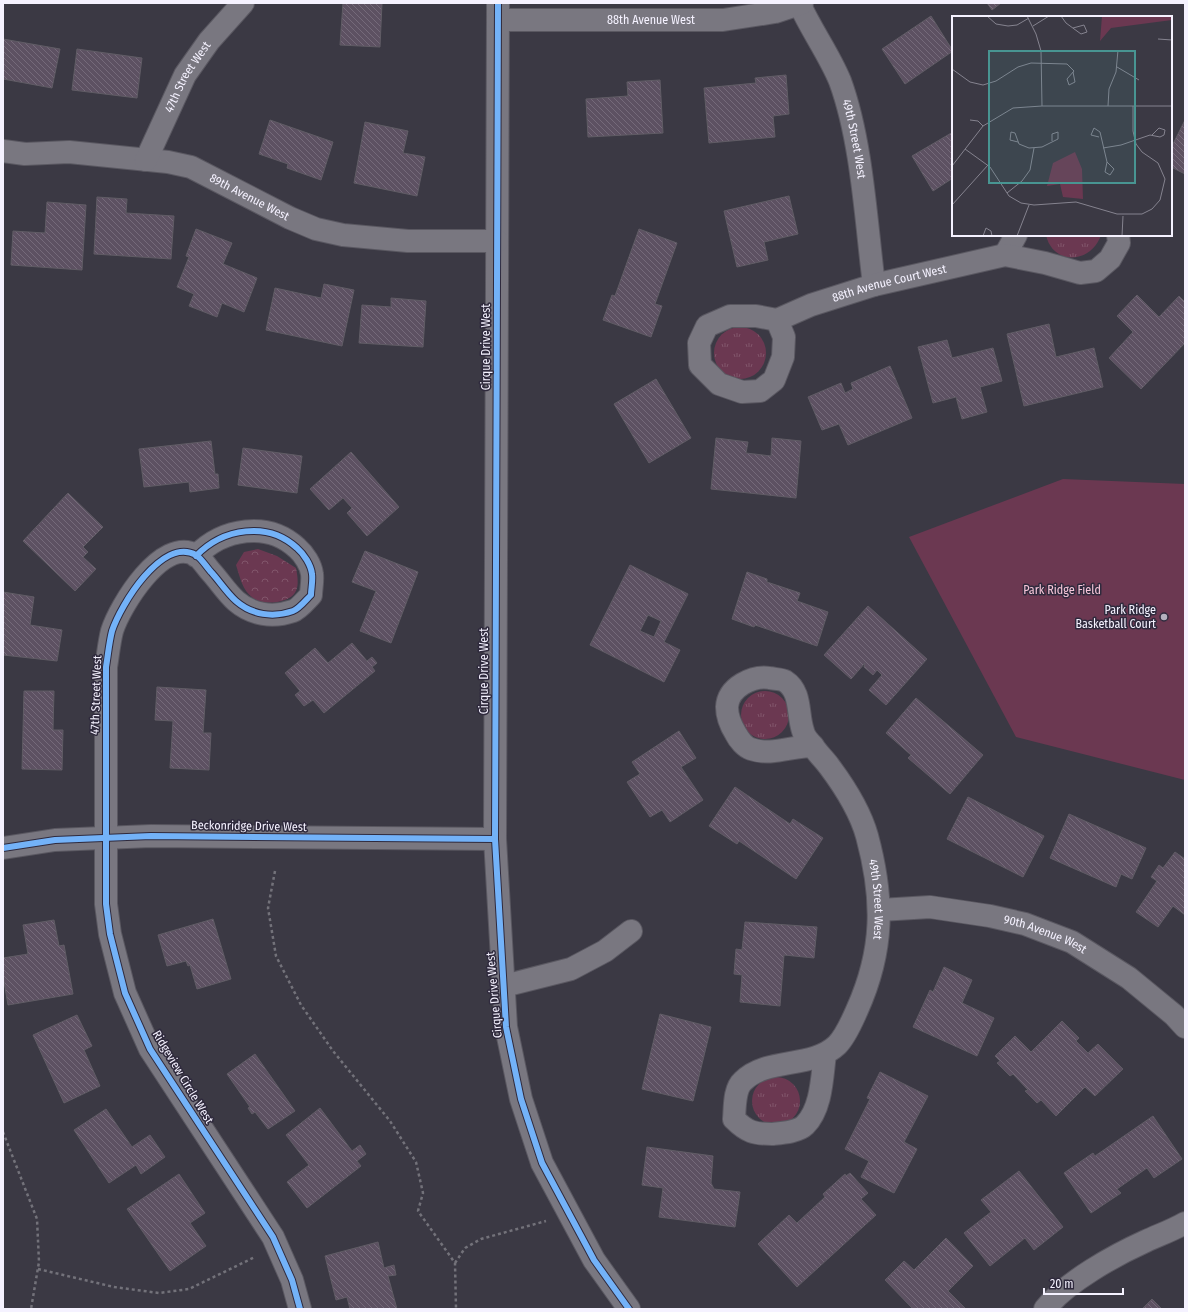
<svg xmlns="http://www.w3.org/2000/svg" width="1188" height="1312" font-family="'Fira Sans Condensed',sans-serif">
<defs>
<pattern id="grass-tufts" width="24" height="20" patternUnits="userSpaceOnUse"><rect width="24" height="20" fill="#6b3851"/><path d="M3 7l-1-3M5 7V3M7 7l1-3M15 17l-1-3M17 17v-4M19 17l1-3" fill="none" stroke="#81556b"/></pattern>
<pattern id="forest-crowns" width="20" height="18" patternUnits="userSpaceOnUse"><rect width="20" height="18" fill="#6b3851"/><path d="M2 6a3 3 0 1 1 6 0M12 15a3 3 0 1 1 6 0" fill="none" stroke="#81556b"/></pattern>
<pattern id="building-back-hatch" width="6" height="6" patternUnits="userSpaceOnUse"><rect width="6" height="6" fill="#5d5162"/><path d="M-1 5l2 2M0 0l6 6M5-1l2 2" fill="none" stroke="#756a7a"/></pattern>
</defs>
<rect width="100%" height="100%" fill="#3b3944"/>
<g fill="url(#grass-tufts)">
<path d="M1046,235H1101C1091,264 1053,266 1046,235Z"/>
<circle cx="740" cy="353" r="26"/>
<circle cx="765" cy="715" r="24"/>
<circle cx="776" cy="1101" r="24"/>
</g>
<path fill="url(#forest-crowns)" d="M258,549L277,556L296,568C300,588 298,598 277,602C268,603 260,603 253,598C242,590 240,577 236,565L244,552Z"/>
<polygon fill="#6b3851" points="1063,479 1185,484 1185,780 1016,737 909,537"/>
<g fill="url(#building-back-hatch)" stroke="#605c65" fill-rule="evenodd">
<polygon points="343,3 382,3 380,47 340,45"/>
<polygon points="987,3 1001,3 992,10"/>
<polygon points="931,16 953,51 905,84 882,49"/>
<polygon points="3,39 60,49 52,88 3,79"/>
<polygon points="77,49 142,58 137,98 72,90"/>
<polygon points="786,75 789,114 773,116 775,137 709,143 704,88 756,83 755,78"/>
<polygon points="660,80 663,133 588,137 586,99 628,96 627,82"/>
<polygon points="270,120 333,142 321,180 287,168 288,164 259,154"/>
<polygon points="1185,120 1185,174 1171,167 1171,148"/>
<polygon points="365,122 408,131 403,153 425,157 417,196 354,183"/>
<polygon points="953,132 953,178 933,191 912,156"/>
<polygon points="789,196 798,234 764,242 768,260 737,267 724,211"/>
<polygon points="97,197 127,199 126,213 174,216 171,259 94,254"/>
<polygon points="47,202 86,205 82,270 11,265 13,231 45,233"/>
<polygon points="196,229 232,243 223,264 257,278 244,312 222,303 217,317 189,306 194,294 177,287 189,257 186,256"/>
<polygon points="639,229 677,243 655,304 662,306 651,337 603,320 612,295 615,296"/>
<polygon points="324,284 354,290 342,346 266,330 275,288 321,298"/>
<polygon points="1137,295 1159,317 1179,296 1185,302 1185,343 1141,389 1109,358 1133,332 1117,316"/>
<polygon points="391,298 426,301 423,347 359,343 362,305 391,307"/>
<polygon points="1049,324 1056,357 1094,348 1103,387 1024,406 1007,334"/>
<polygon points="947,340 952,358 993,348 1002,381 980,387 987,412 962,419 956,397 933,403 918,347"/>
<polygon points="890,366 912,418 848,445 839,424 822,430 808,397 841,383 845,393 853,389 851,383"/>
<polygon points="656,379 691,438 649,463 614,404"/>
<polygon points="716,438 748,442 746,453 771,456 772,438 801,441 796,498 711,489"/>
<polygon points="211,441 215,474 218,474 219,488 190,492 189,482 144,487 139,449"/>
<polygon points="243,448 302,456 297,493 238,485"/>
<polygon points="351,452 399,507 367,536 347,513 352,508 343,498 329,510 310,489"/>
<polygon points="68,493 103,527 83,547 88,552 83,557 96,569 75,591 23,541"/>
<polygon points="365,551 418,572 391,643 360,631 376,591 352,582"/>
<path d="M630,565L688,594L664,642L680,650L664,682L590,645ZM648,615L661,621L654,637L640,631Z"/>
<polygon points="747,572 767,579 767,582 800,593 797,601 828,612 817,646 755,625 754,627 732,619"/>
<polygon points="3,592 34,597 30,625 62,630 57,661 3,655"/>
<polygon points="868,606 927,659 886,705 869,690 882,675 877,670 873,675 864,667 865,663 851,679 824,655"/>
<polygon points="352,643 367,661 372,657 377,663 372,667 375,671 324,713 313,700 304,706 295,695 300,691 285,673 315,648 328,663"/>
<polygon points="157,687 206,690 203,733 211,733 209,770 170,768 173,721 155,720"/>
<polygon points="24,691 54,691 53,730 63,730 62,770 22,769"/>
<polygon points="916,698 983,755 950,794 908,758 911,755 886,733"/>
<polygon points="679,731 696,758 681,767 703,800 670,822 662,810 650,817 627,782 640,774 632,762"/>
<polygon points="735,787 790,824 793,819 823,838 796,879 739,841 737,844 709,826"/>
<polygon points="968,797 1044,836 1023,877 947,839"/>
<polygon points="1069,814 1146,848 1132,879 1121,874 1116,887 1050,858"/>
<polygon points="1175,852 1185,859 1185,915 1173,906 1158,927 1136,912 1157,881 1151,877 1159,865 1163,868"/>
<polygon points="213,919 231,979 197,989 190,965 188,966 186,961 167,966 158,935"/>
<polygon points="54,920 59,946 64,945 73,994 8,1005 3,976 3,958 28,954 23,925"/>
<polygon points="745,922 817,927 814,958 784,955 780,1006 740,1002 742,975 734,974 736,949 742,950"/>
<polygon points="944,967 972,980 962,1003 994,1018 977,1056 913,1027 930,990 933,992"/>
<polygon points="660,1014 711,1027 693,1101 642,1089"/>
<polygon points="77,1015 92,1046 84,1050 100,1086 64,1103 33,1035"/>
<polygon points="1062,1021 1079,1038 1076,1041 1088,1053 1098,1044 1123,1069 1095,1096 1085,1087 1056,1116 1041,1100 1037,1103 1025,1091 1028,1090 1013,1074 1010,1076 997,1063 1000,1061 995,1056 1015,1036 1031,1052"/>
<polygon points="255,1054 295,1111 268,1129 255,1112 252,1114 248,1108 250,1107 227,1074"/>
<polygon points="880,1072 928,1096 904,1142 917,1149 894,1193 861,1177 869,1161 845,1149 870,1099 867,1098"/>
<polygon points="320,1108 352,1151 360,1145 366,1154 357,1161 361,1166 307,1208 287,1182 309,1165 286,1135"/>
<polygon points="106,1109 132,1147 150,1135 165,1157 141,1174 136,1165 109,1183 74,1130"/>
<polygon points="1153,1116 1182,1159 1154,1178 1147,1168 1117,1189 1121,1193 1091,1213 1064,1173 1093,1153 1095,1156"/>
<polygon points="647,1147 713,1156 711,1183 714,1189 740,1192 735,1227 659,1217 663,1188 642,1185"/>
<polygon points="1019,1171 1063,1227 1034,1250 1025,1238 990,1266 964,1233 991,1212 981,1200"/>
<polygon points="850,1173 868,1193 861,1199 876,1215 797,1287 758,1244 789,1215 797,1223 825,1197 823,1194 845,1174 846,1176"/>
<polygon points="179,1174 205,1213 190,1223 206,1246 170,1271 127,1209"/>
<polygon points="946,1238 973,1266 948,1291 966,1309 913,1309 885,1280 904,1261 914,1270"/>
<polygon points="378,1242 384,1268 394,1265 396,1275 388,1276 397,1309 350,1309 347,1297 336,1300 325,1256"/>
<polygon points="1152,1299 1162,1309 1142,1309"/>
</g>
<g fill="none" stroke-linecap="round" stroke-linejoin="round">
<defs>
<g id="minor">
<polyline points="498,3 495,839 506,1027 521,1099 542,1163 594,1260 629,1309"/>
<path id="s1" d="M799,3C811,30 829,54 840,81C862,141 866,221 874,285"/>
<path id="s2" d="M498,20H723L775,12L802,3"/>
<path id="s3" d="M3,151L25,154L69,152L168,162L191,167L290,218L316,229L343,235L408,241H497"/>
<path id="s4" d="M146,160L185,75L209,41L243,3"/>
<polyline points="1005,255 1016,235"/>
<path id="s5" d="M777,320L784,337L783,357L774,380L760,391L742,392L719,384L700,365L699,343L707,326L730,316H756L777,320L811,305L874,285L1005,255L1045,263L1080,273L1096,271L1110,259L1119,243L1118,235"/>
<path d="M196,556C223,528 268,521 297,548C304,554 311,565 312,574C313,581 311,589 311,595C306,600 299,609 293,611C273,618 252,615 236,601C227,593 220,582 212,573C207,568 202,559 196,555C162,536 120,606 112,631C109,643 108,655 106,667V904L110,934L125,993L150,1049L273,1237L292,1280L300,1309"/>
<path id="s6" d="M812,746C792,746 771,756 751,749C745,747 739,740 736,734C731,726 727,717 727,707C728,687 753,675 770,678C774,679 781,679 785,681C802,692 797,714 803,731C804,736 809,742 813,746C817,753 824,759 829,766C844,786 860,811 867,836C884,899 884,950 857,1010C852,1021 846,1036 837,1045C812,1069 767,1057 743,1081C734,1089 735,1107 734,1119C747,1132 754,1134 772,1134C782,1133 798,1132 805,1125C822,1108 822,1076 825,1054"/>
<polyline points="3,848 55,840 151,836 495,839"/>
<path id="s7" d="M880,910L930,907L990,916L1025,924L1072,942L1129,978L1174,1015L1185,1027"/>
<polyline points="504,986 571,969 605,951 631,931"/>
<path d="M1045,1309C1066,1282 1115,1255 1146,1241C1159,1235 1173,1230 1185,1223"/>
</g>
</defs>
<use href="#minor" stroke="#5a5861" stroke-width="24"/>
<g stroke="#73727a" stroke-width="2.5" stroke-dasharray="3 3" stroke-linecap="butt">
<polyline points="275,871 268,908 276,956 301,1005 333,1051 390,1121 416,1162 423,1193 418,1211 455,1263 456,1309"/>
<polyline points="3,1132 37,1219 39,1262 31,1309"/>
<polyline points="455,1263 465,1248 481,1239 546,1221"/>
<polyline points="38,1269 114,1287 159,1293 189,1289 255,1257"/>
</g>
<use href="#minor" stroke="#797780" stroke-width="22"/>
<defs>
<g id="cycleway">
<polyline points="498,3 495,839 506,1027 521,1099 542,1163 594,1260 629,1309"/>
<path d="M196,556C223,528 268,521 297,548C304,554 311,565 312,574C313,581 311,589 311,595C306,600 299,609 293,611C273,618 252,615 236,601C227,593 220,582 212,573C207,568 202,559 196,555C162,536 120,606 112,631C109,643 108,655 106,667V904L110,934L125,993L150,1049L273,1237L292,1280L300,1309"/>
<polyline points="3,848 55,840 151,836 495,839"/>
</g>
</defs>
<use href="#cycleway" stroke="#2f2a3d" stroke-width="8"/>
<use href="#cycleway" stroke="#73b2f8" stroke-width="6"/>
</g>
<circle fill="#b4b1be" stroke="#2f2a3d" stroke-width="1.5" cx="1164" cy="617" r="4"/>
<g text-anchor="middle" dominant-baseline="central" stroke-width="3" stroke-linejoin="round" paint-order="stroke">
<g font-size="12" fill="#f5f2ff" stroke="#2f2a3d">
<text stroke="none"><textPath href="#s2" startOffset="153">88th Avenue West</textPath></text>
<text stroke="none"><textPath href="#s4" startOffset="93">47th Street West</textPath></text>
<text stroke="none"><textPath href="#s1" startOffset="148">49th Street West</textPath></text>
<text stroke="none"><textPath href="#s3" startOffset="255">89th Avenue West</textPath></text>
<text stroke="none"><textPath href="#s5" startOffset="382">88th Avenue Court West</textPath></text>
<text transform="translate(486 347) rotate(-90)">Cirque Drive West</text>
<text transform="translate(484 671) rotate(-90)">Cirque Drive West</text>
<text transform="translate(96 695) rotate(-88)">47th Street West</text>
<text transform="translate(249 826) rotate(1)">Beckonridge Drive West</text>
<text stroke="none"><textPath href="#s6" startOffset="428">49th Street West</textPath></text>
<text stroke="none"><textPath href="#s7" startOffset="169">90th Avenue West</textPath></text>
<text transform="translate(494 995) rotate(-95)">Cirque Drive West</text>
<text transform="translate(183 1077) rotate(59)">Ridgeview Circle West</text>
</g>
<g font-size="12" fill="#f7c6d9" stroke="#2f2a3d">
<text x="1062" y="590">Park Ridge Field</text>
</g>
<g font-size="12" fill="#f5f2ff" stroke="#2f2a3d" text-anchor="end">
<text x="1156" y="610">Park Ridge<tspan x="1156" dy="14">Basketball Court</tspan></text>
</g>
</g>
<g transform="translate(952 16)">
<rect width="220" height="220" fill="#3b3944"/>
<path d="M150,0H220V4L159,12L148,25Z" fill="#6b3851"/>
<path d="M123,136L130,153L131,183L111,181L108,168L95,170L101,147Z" fill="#6b3851"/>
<path fill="none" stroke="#85838f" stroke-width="1" d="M35,0L44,8L56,10L65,9L77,2M75,0L84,18L89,35L90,90M109,0L114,7L129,18L135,16L132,9L121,12M81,10L97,0M206,23L220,24M165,51L187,64M0,53L18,66L31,69L44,65L66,51L79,47L115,48L122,55L115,63L117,69L123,66L121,56M156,90L157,73L164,56L166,34M18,104L26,105L31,110M147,121L139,119L142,112L148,116L155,146L153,156L158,159L162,153L155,146M66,126L58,124L59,116L63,117L67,128L77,132L90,131L106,123V116L100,118V125M151,132L169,129L198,119L208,121L212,119L213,114L207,112L200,119M13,133L38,151L57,180L69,187L82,189L124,186L165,198H190L200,193L208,184L213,163L206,147L190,136L184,128L181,115V90M0,150L31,110L61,92L90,90H220M55,177L70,165L78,154L82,132M0,189L36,149M31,220L34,212L39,215L40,220M65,220L77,189M170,220L171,200"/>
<path fill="#489592" fill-opacity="0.15" stroke="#489592" stroke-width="2" d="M37,35H183V167H37Z"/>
<rect width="220" height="220" fill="none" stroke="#f5f2ff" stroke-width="2"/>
</g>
<rect width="1188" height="1312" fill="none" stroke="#f5f2ff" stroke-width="8"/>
<path d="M1044 1288v6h79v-6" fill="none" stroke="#f5f2ff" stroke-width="2"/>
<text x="1050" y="1288" font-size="12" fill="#f5f2ff" stroke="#2f2a3d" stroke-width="3" paint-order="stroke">20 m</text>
</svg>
